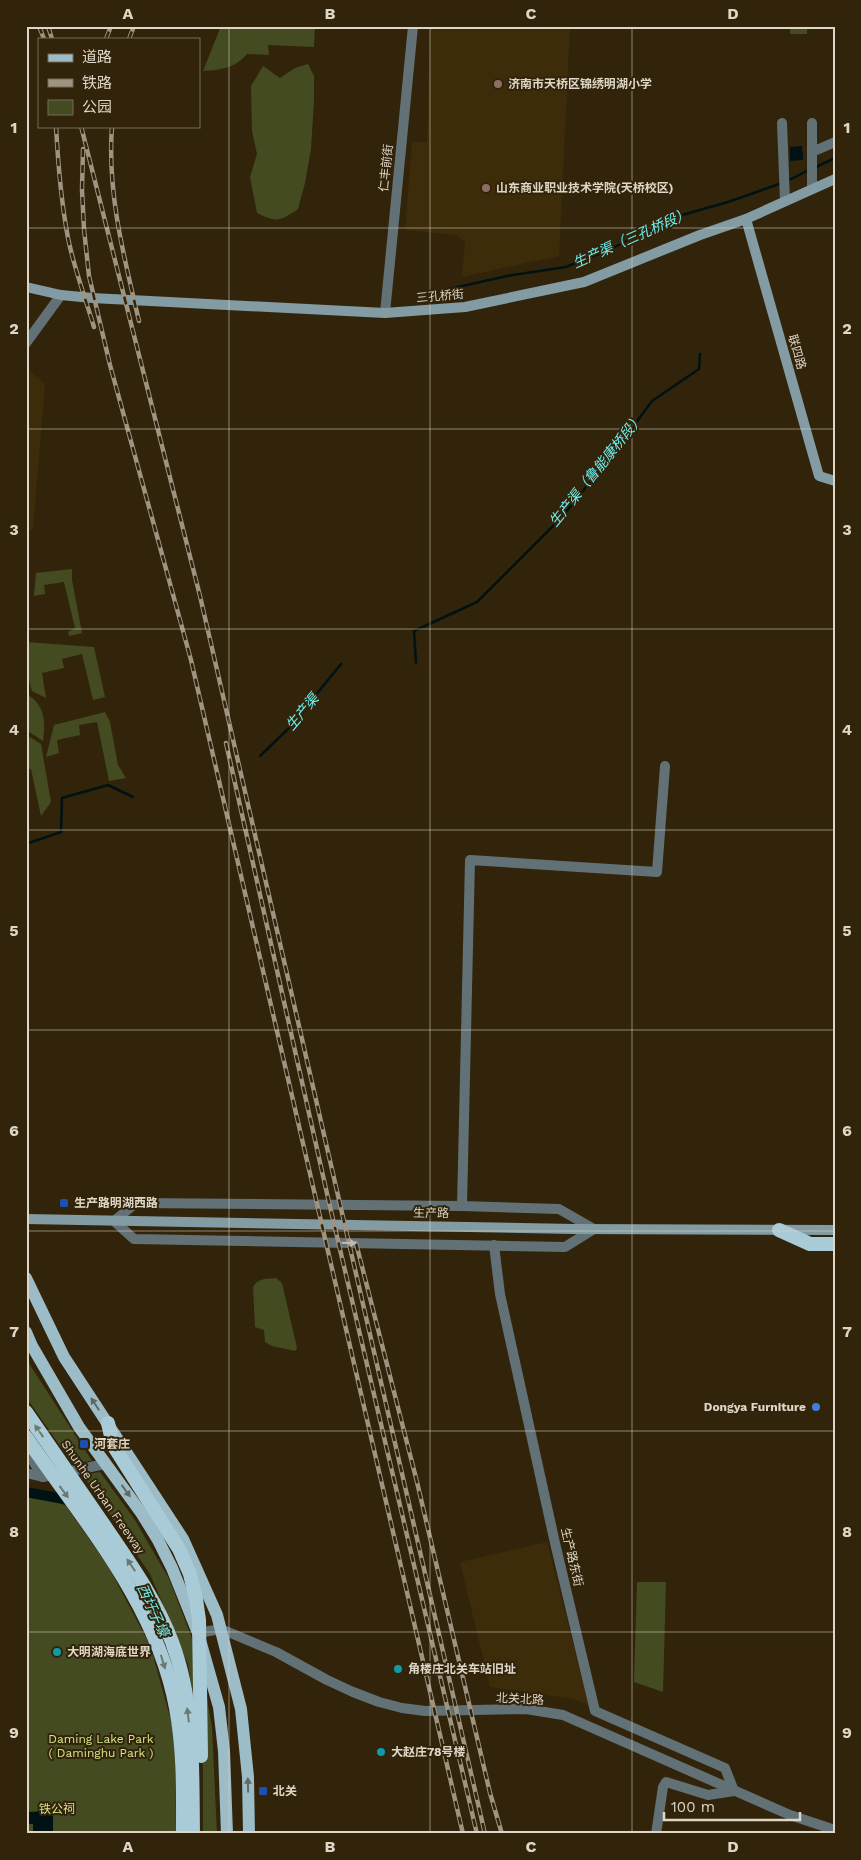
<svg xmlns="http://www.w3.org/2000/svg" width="861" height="1860" font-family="'Work Sans','Noto Sans SC',sans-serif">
<rect width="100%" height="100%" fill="#31240a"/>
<g fill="#3d2c0a">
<polygon points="430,26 570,26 559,256 462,277 465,242 456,235 405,230 412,142 427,142"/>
<polygon points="26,368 45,384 33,530 26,529"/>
<polygon points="547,1542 589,1705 573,1699 490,1687 460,1562"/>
</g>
<g fill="#444b21">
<path d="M221,26H315L314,47L268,45L269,55L247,54C235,68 221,70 203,71Z"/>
<rect x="790" y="26" width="17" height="8"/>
<path d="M308,64L314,76V101L311,149L305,183L298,209C280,221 277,223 257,213L250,177L257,154L252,131L251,86L263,66L280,78L295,68Z"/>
<polygon points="72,569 72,580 82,633 69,636 68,632 75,628 64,582 44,585 45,594 34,596 36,573"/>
<polygon points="26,642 94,647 105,697 93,700 82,654 62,659 64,668 42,673 46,698 32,691 26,669"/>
<path d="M26,694C45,704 46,722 43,741L29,732V721L26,716Z"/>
<polygon points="105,712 110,722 118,765 126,778 109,781 97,722 79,725 80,735 57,740 59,753 46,757 54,725"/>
<polygon points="30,737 41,744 51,802 41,816 31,769 26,770 26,742"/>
<path d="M276,1278L282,1283L297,1348L295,1351L272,1346L265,1342L264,1330L255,1327L253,1287C258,1278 267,1279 276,1278Z"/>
<polygon points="26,1357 30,1365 92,1461 72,1463 26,1397"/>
<polygon points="100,1472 135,1520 169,1579 200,1659 212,1727 217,1834 203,1834 203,1766 188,1664 150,1574 83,1475"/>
<polygon points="26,1486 66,1506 108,1566 150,1645 175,1735 176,1834 26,1834"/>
<polygon points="637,1582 666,1582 663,1692 634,1682"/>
</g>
<g fill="#001213">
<polygon points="802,146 803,160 790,161 790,147"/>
<polygon points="49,1811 53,1816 53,1834 33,1834 33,1824 27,1824 27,1812"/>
</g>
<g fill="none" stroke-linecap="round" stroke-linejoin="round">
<g stroke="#001213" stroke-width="2.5">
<polyline points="816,167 835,158"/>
<polyline points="787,181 809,170"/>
<polyline points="449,289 507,276 566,267 611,249 668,219 728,202 782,183"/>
<polyline points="416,663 414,631 477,602 561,518 612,455 652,401 699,369 700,354"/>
<polyline points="260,756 288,729 341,664"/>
<polyline points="26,844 61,832 62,798 108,785 133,797"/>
</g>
<polyline stroke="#001213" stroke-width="10" points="26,1492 74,1501"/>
<g stroke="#627176" stroke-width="10">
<polyline points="782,123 785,201"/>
<polyline points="812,123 812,189"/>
<polyline points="812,152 835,142"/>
<polyline points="26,343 61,295"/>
<polygon points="136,1203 462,1206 559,1209 594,1229 565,1247 134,1239 114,1221"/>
<polyline points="462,1206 470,860 657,872 665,766"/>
<polyline points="26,1450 43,1477"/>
<polyline points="656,1834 663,1787 666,1782 708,1795 734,1791"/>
</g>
<g stroke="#627176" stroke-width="10">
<polyline points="385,313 413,26"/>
<polyline points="494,1245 500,1294 555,1543 595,1711 725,1768 734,1791"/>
<polyline points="26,1473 43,1477 105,1464"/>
<polyline points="198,1633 221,1629 276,1652 327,1680 353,1692 379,1702 402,1708 425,1711 526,1709 563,1715 790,1815 835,1830"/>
</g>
<g stroke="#839ca3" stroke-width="10">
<polyline points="746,219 819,476 835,481"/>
<polyline points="26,287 61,295 92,298 385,313 465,307 584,282 700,235 746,219 835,179"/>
<polyline points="26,1219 574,1229 835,1230"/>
</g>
<g stroke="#9cbcc7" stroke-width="12">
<polyline points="26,1278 64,1357 183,1539 217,1615 241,1709 248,1777 249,1834"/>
<polyline points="26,1332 32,1346 79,1427 142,1514 158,1540 172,1568 198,1633 219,1707 224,1751 227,1834"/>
</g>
<polyline stroke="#a8cbd7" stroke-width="14" points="779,1230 810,1244 835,1244"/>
<defs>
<g id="rail">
<polyline points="39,26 44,39"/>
<polyline points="48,26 52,39"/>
<polyline points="106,39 111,26"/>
<polyline points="129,39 134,26"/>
<path d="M56,126C58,164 61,201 68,238C74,268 85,297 94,327"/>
<polyline points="81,126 200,596 485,1834"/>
<path d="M112,126C107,193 124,257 139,321"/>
<polyline points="83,149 82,190 84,229 89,276 110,365 191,660 463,1834"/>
<polyline points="226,743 328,1198 477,1834"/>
<polyline points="356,1243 417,1482 490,1793 502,1834"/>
</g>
</defs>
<use href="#rail" stroke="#9e9481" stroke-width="4.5"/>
<use href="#rail" stroke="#31240a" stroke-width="2.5" stroke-dasharray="8" stroke-linecap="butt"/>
<g stroke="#a8cbd7" stroke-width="14">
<path d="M26,1412C52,1450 78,1487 104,1525C129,1562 156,1599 172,1642C195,1703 192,1770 193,1834"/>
<polyline points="108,1423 113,1445 179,1549 190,1574 196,1599 199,1620 201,1756"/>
<path d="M26,1437C84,1522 157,1604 176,1708C184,1750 183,1792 183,1834"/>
</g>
</g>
<defs><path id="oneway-solid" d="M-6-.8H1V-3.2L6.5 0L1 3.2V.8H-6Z" transform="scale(1.25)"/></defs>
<use fill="#bfbdb3" href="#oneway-solid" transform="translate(349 1243) rotate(1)"/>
<g fill="#61685f">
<use href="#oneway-solid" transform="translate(95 1404) rotate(-123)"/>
<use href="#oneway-solid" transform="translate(126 1491) rotate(54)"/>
<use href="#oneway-solid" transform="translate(248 1785) rotate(-91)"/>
</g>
<g fill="#6c7870">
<use href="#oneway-solid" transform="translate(39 1431) rotate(-125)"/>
<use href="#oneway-solid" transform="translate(64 1492) rotate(54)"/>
<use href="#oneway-solid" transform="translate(131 1565) rotate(-124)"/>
<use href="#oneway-solid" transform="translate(163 1662) rotate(73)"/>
<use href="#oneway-solid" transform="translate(188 1715) rotate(-97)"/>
</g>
<path fill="none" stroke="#ded6c7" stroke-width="1" stroke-opacity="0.55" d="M229,26V1834M430,26V1834M632,26V1834M26,228H835M26,429H835M26,629H835M26,830H835M26,1030H835M26,1231H835M26,1431H835M26,1632H835"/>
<g fill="#8d6e63" stroke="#31240a" stroke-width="2">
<circle cx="498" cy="84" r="5"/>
<circle cx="486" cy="188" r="5"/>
</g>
<g fill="#1a4fb4" stroke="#31240a" stroke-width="2">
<rect x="59" y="1198" width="10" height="10" rx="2.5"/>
<rect x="79" y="1439" width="10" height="10" rx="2.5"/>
<rect x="258" y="1786" width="10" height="10" rx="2.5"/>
</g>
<circle fill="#3f7fe0" stroke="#31240a" stroke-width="2" cx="816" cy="1407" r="5"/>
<g fill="#0f9aa8" stroke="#31240a" stroke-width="2">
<circle cx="57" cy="1652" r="5"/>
<circle cx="398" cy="1669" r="5"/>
<circle cx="381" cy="1752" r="5"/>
</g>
<g text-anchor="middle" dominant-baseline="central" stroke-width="4" stroke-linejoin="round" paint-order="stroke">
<g font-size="12" font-weight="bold" fill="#ded6c7" stroke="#31240a" text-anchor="start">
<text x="508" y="84">济南市天桥区锦绣明湖小学</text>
<text x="496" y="188">山东商业职业技术学院(天桥校区)</text>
<text x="74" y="1203">生产路明湖西路</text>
<text x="806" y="1407" text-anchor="end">Dongya Furniture</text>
<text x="94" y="1444">河套庄</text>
<text x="67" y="1652">大明湖海底世界</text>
<text x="408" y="1669">角楼庄北关车站旧址</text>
<text x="391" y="1752">大赵庄78号楼</text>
<text x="273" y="1791">北关</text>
</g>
<g font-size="12" fill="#ded6c7" stroke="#31240a">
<text transform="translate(386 168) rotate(-84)">仁丰前街</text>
<text transform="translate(440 296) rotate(-5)">三孔桥街</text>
<text transform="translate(797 352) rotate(74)">联四路</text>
<text transform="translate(431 1213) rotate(1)">生产路</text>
<text transform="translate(103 1497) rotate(55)">Shunhe Urban Freeway</text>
<text transform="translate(572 1557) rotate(77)">生产路东街</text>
<text transform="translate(520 1699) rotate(3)">北关北路</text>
</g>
<g font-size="12" fill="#d4e38b" stroke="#31240a">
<text x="101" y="1739">Daming Lake Park<tspan x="101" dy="14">( Daminghu Park )</tspan></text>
<text x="57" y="1809">铁公祠</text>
</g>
<g font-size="14" font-style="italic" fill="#6feff1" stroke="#31240a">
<text transform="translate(631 238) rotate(-24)">生产渠（三孔桥段）</text>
<text transform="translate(596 470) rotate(-51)">生产渠（鲁能康桥段）</text>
<text transform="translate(302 712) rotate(-50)">生产渠</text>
<text transform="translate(153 1610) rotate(65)">西圩子壕</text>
</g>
</g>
<rect width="861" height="1860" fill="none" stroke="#31240a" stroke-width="55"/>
<rect x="38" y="38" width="162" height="90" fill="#31240a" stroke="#766b56"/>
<rect x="48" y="54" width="25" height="8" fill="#9cbcc7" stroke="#766b56"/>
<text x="82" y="62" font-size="15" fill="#ded6c7">道路</text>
<rect x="48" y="79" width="25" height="8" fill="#9e9481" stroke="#766b56"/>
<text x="82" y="88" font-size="15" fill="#ded6c7">铁路</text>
<rect x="48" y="100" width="25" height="15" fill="#444b21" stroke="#766b56"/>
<text x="82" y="112" font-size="15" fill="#ded6c7">公园</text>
<path d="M664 1812v8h136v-8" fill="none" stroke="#ded6c7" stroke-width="2.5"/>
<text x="671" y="1812" font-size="15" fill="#ded6c7" stroke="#31240a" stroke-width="4" paint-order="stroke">100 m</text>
<rect x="28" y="28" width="806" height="1804" fill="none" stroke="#ded6c7" stroke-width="2"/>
<g font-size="16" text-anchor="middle" font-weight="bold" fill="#ded6c7">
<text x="128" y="19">A</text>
<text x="330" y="19">B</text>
<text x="531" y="19">C</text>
<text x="733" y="19">D</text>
<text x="14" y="133">1</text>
<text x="847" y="133">1</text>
<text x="14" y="334">2</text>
<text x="847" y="334">2</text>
<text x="14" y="535">3</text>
<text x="847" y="535">3</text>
<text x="14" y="735">4</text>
<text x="847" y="735">4</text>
<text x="14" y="936">5</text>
<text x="847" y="936">5</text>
<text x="14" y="1136">6</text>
<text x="847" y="1136">6</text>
<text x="14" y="1337">7</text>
<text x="847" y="1337">7</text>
<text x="14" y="1537">8</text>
<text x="847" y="1537">8</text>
<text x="14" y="1738">9</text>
<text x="847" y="1738">9</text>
<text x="128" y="1852">A</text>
<text x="330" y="1852">B</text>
<text x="531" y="1852">C</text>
<text x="733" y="1852">D</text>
</g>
</svg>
